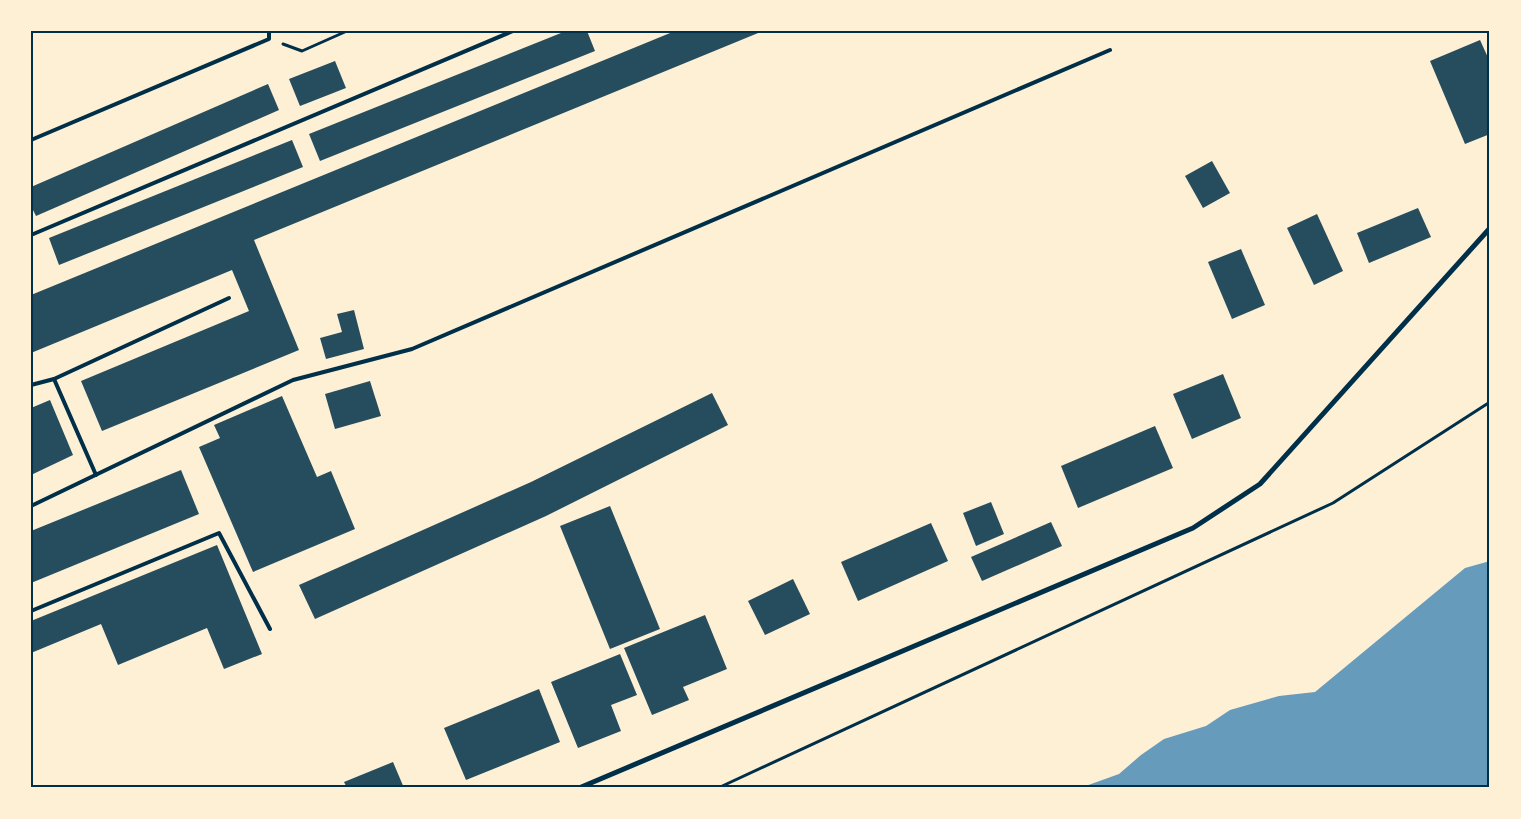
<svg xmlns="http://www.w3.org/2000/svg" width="1521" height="819" font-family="'Golos Text',sans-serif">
<rect width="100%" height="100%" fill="#fdf0d5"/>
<polygon fill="#669bbc" points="1490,561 1490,788 1080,788 1119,774 1141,755 1164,739 1206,726 1230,710 1279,696 1315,692 1465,568"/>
<g fill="#264d5e">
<polygon points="566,31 587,31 595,51 320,161 309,134"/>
<polygon points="675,31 763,31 254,240 299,350 102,431 81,381 249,311 232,270 31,353 31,295"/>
<polygon points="1480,40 1490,62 1490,134 1465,144 1430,61"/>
<polygon points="335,61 346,88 300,106 289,79"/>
<polygon points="268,84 279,110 36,216 31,206 31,187"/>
<polygon points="292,140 303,167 59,265 49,238"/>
<polygon points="1212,161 1230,193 1203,208 1185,176"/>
<polygon points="1418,208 1431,237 1369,263 1357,233"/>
<polygon points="1317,214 1343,271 1314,285 1287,228"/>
<polygon points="1241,249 1265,305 1232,319 1208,262"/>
<polygon points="354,310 364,349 326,359 320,338 342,332 337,314"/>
<polygon points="1223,374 1241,418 1192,439 1173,394"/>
<polygon points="370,381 381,416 335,429 325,394"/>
<polygon points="712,393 728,425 546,516 315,619 299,585 531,482"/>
<polygon points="282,396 317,477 331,471 355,529 253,572 199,447 220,438 214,425"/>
<polygon points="50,400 73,455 31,475 31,408"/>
<polygon points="1155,426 1173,468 1078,508 1061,466"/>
<polygon points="181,470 199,514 31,583 31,531"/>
<polygon points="991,502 1004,534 976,546 963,513"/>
<polygon points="610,506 660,629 610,649 560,526"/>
<polygon points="1051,522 1062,546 982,581 971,557"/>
<polygon points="931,523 948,561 858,601 841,562"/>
<polygon points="217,545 262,654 224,669 207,628 118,665 101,624 31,653 31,621"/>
<polygon points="793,579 810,614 765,635 748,601"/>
<polygon points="705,615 727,669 683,687 689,700 652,715 624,648"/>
<polygon points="620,654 637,695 611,705 621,731 578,748 551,682"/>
<polygon points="539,689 560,742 466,780 444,728"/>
<polygon points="393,762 404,788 347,788 344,782"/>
</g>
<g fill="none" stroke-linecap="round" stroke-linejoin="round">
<g stroke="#003049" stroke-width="3">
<polyline points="283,44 302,51 347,31"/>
<polyline points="718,788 1333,503 1490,402"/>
</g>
<g stroke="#003049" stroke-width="4">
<polyline points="31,140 269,39 269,31"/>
<polyline points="31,235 513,31"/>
<polyline points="54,379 96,475"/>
<polyline points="31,385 54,379 229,298"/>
<polyline points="31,506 293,380 412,349 1110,50"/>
<polyline points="31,611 219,533 270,629"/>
</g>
<polyline stroke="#003049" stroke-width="5" points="579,788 1193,528 1260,484 1490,228"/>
</g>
<rect width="1521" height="819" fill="none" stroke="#fdf0d5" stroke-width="65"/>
<rect x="32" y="32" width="1456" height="754" fill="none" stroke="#003049" stroke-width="2"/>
</svg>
